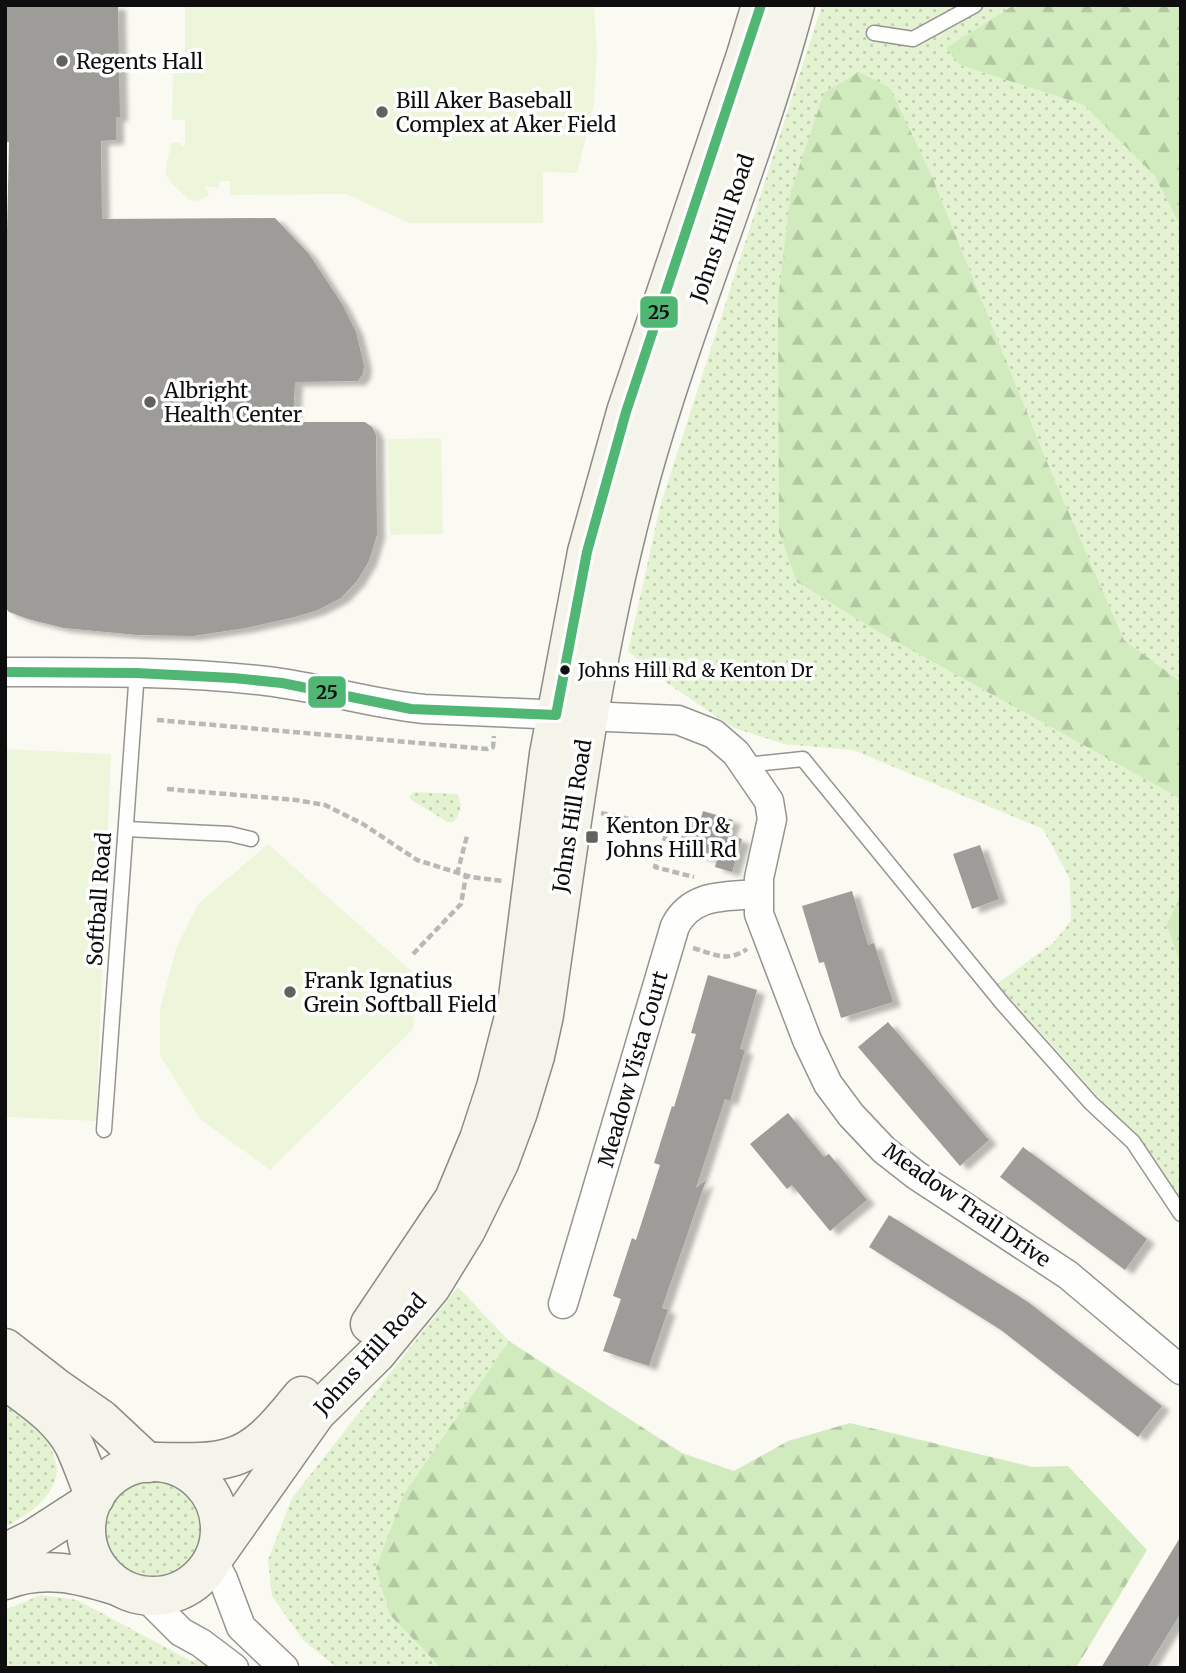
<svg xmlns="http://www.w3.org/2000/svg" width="1186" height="1673" font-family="Merriweather,serif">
<defs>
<pattern id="grass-dots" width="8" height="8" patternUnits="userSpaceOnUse" patternTransform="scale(1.75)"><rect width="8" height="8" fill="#e3f2d0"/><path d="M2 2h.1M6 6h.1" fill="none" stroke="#c2ceb1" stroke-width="1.8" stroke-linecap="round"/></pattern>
<pattern id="forest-firs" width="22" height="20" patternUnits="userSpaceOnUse" patternTransform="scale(1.75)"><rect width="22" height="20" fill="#d2ebbe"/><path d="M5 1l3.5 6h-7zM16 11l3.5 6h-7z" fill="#b3c8a2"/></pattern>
<filter id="shadow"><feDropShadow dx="8" dy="4.5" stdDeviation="2" flood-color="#0004"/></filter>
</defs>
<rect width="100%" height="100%" fill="#fbfaf2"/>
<g fill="url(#grass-dots)">
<polygon points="822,5 1014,5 947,48 960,65 1084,105 1154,175 1181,227 1181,682 1124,640 1047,462 931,174 890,89 797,582 875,630 1181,799 1181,895 1168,925 1181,966 1181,1200 1145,1149 997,984 1053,943 1071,921 1070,879 1043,829 853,750 784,744 732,727 667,683 628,651 661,503"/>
<path d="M414,792L457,794C463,804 461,814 453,822H448L413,801L409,797Z"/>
<polygon points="458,1287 509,1341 404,1494 390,1615 441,1668 337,1668 303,1640 272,1596 268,1560 292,1498"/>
<path d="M5,1388L60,1443L51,1448C53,1455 57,1464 57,1470C55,1499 27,1515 5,1527Z"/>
<circle cx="152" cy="1530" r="48"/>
<polygon points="41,1595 77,1600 193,1662 201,1656 219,1668 5,1668 5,1610"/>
</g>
<g fill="url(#forest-firs)">
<polygon points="1014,5 1181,5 1181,227 1154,175 1084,105 960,65 946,48"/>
<polygon points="859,72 890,88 931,174 1047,462 1124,640 1181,682 1181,799 875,630 797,582 779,532 778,300 791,191 824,93"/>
<polygon points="1181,895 1181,966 1167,925"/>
<polygon points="509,1341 682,1453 734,1471 788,1441 850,1423 1033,1467 1068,1466 1147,1550 1076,1668 441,1668 390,1615 376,1568 404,1494"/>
</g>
<g fill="#edf6db">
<path d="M185,5H594L597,53L594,104L577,173L543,172V223H409L346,194L230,195V181H220L219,188L205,186L209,195L198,201L189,200C183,193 167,182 166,173C165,169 170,150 171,143H181V147L185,146V120H172L173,73H185Z"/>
<polygon points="441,438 443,534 390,535 388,439"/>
<polygon points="5,749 111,754 96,1121 5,1117"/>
<polygon points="268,844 418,977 413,1029 270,1170 200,1119 160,1056 160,1008 176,949 198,904"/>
</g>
<g fill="#9e9c98" filter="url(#shadow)">
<polygon points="5,5 118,5 120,117 116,117 116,140 101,141 102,219 275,218 309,254 342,304 356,332 364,365 363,374 358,381 295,382 293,422 365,422 372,427 376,435 377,535 369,561 357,581 341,598 318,610 295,617 246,628 193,636 138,635 64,628 28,619 9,612 5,607 5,233 7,233 9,142 5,142"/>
<polygon points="703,811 733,820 728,835 742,839 732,872 715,867 717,860 678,849 687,817 700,821"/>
<polygon points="980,845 999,899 972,909 953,854"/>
<polygon points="852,891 868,945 874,943 893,1002 841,1018 824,962 819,963 802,906"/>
<polygon points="708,975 757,990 740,1049 745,1050 730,1101 725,1099 696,1188 706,1180 662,1308 668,1310 649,1366 603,1351 621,1299 613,1296 632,1238 636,1240 660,1165 654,1163 672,1106 674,1107 696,1034 691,1033"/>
<polygon points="888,1022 989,1140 960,1166 858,1047"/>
<polygon points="788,1113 824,1157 829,1154 867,1200 830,1231 792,1185 787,1189 750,1144"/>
<polygon points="1023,1147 1147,1239 1125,1270 1000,1177"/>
<polygon points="889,1215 1028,1302 1162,1406 1138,1437 1001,1330 869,1247"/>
<polygon points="1181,1536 1181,1613 1147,1668 1101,1668"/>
</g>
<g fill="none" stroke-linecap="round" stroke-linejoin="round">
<defs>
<g id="lane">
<polyline points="874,33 913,39 975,5"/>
<polyline points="745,765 803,759 1003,1004 1091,1103 1133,1142 1181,1214"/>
<polyline points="126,829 230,834 251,839"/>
<polyline points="104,1130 137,671"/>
</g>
<g id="street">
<path d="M5,672C93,672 179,671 266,681C319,687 371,704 424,709L678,720L714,734L736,753L769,801L772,819L759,878V914L807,1040L828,1084L851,1115L884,1150L916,1175L1068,1275L1181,1370"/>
<path d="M563,1304L675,926C692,893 725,897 758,894"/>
<polyline points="213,1560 223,1579 241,1627 284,1668"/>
<polyline points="148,1597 151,1602 181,1632 201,1643 234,1668"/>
</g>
<g id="secondary">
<polyline points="370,1324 454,1199 479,1139 496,1087 517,1005 549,754 587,552 626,412 746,55 761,5"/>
<polyline points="5,1348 55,1387 101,1419 148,1463"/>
<path d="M15,1387C37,1403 61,1420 74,1445C82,1462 88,1480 95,1497"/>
<path d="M157,1462C181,1462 206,1464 228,1458C260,1451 283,1419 302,1396"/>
<circle cx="153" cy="1529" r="67"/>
<polyline points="5,1553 33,1539 92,1501"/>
<path d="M215,1556L316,1413L376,1354L431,1287L466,1230L499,1163L518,1112L535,1056L544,1015C570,836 591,659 639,484C683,322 752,167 795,5"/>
<path d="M5,1580C44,1565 79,1574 117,1586"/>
</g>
</defs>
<use href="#lane" stroke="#959491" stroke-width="17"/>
<use href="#street" stroke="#959491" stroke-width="31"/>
<use href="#secondary" stroke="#8b8b87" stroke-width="41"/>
<g stroke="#b8b8b6" stroke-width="4.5" stroke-dasharray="7 3.5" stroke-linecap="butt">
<polyline points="157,720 487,749 493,747 494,736"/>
<polyline points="167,789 296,800 325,805 363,824 417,860 471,877 503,881"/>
<polyline points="601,813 664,826 667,832 655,867 694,877"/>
<polyline points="457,874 467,836"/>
<path d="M693,948C714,954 727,963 747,949"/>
<polyline points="413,954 461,904 466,876"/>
</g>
<use href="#lane" stroke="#fefefd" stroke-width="14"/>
<use href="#street" stroke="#fefefd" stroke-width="28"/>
<use href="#secondary" stroke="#f5f4ea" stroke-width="38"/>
<defs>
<polyline id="bus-1" points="5,672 136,673 233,678 282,683 411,709 556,715 587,552 626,412 761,5"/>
</defs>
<use href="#bus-1" stroke="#fff" stroke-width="16"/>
<use href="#bus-1" stroke="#50b674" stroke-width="10"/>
</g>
<g fill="#61615e" stroke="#fff" stroke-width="2.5">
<circle cx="62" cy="61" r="7"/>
<circle cx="382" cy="112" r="7"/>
<circle cx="150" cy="402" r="7"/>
<rect x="585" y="830" width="14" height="14" rx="3.5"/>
<circle cx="290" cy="992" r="7"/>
</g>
<circle fill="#0e0e0e" stroke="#fff" stroke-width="2.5" cx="565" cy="670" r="6"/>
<g text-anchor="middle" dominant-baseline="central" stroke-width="7" stroke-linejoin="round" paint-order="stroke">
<g font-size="19" fill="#0e0e0e" stroke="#fff" text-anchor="start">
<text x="578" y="670">Johns Hill Rd &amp; Kenton Dr</text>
</g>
<g font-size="21" fill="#0e0e0e" stroke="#fff" text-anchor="start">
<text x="76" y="61">Regents Hall</text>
<text x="396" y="100">Bill Aker Baseball<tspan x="396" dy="24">Complex at Aker Field</tspan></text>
<text x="164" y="390">Albright<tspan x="164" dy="24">Health Center</tspan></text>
<text x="606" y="825">Kenton Dr &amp;<tspan x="606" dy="24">Johns Hill Rd</tspan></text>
<text x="304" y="980">Frank Ignatius<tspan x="304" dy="24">Grein Softball Field</tspan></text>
</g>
<g font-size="21" fill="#0e0e0e" stroke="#fff">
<text transform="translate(722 228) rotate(-71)">Johns Hill Road</text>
<text transform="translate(572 816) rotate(-81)">Johns Hill Road</text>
<text transform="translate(99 899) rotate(-86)">Softball Road</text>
<text transform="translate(633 1069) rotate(-74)">Meadow Vista Court</text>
<text transform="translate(967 1205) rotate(35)">Meadow Trail Drive</text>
<text transform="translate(370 1354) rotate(-48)">Johns Hill Road</text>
</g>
</g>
<g stroke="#fff" stroke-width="2.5">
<rect x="639" y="295" width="40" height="34" rx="7" fill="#50b674"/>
<rect x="307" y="675" width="40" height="34" rx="7" fill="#50b674"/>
</g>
<g font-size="19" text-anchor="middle" font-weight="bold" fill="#111">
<text x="659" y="319">25</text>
<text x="327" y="699">25</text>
</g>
<rect width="1186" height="1673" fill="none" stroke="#0e0e0e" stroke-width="14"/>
</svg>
